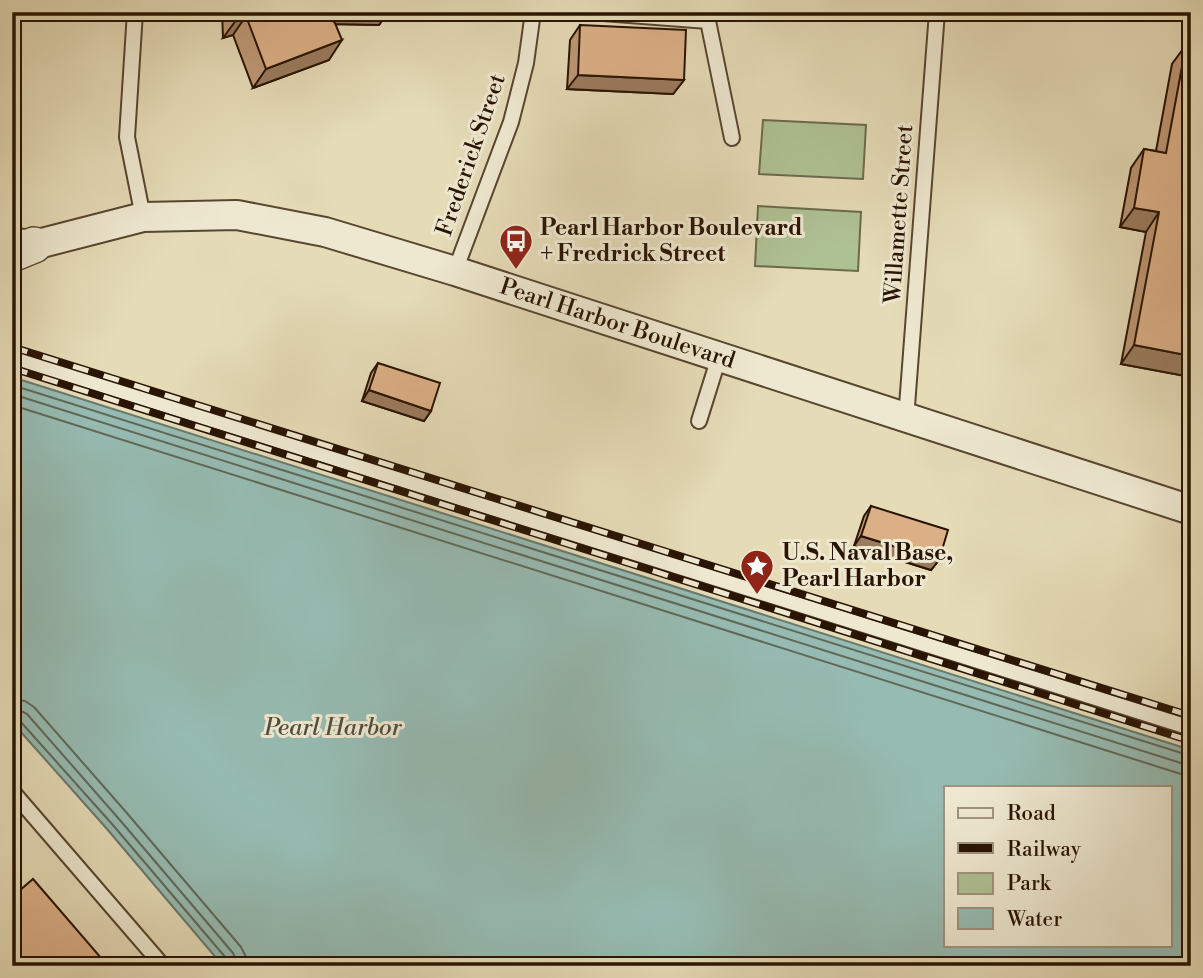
<svg xmlns="http://www.w3.org/2000/svg" width="1203" height="978" font-family="'Libre Bodoni',serif">
<rect width="100%" height="100%" fill="#e5dbb7"/>
<filter id="stains"><feTurbulence type="fractalNoise" baseFrequency=".00286" numOctaves="4"/><feColorMatrix values="0 0 0 0 .2 0 0 0 0 .09 0 0 0 0 .02 0 0 0 .5 -.17"/></filter>
<radialGradient id="worn" r=".72"><stop offset=".6" stop-color="#630" stop-opacity="0"/><stop offset="1" stop-color="#630" stop-opacity=".3"/></radialGradient>
<g fill="#aec193" stroke="#6c6a4a" stroke-width="2">
<polygon points="763,120 866,125 863,179 759,174"/>
<polygon points="758,206 861,212 858,271 755,266"/>
</g>
<path fill="#96bbb2" stroke="#6a786c" stroke-width="2" fill-rule="evenodd" d="M12,377L1191,750V966H223L107,829L12,722ZM946,787H1170V945H946Z"/>
<g fill="none" stroke-linecap="round" stroke-linejoin="round">
<g stroke="#60685a" stroke-width="2">
<polyline points="12,385 1191,756"/>
<polyline points="12,394 1184,764 1191,765"/>
<polyline points="12,405 1181,774 1191,775"/>
<polyline points="12,699 25,701 34,707 126,812 241,947 246,957 247,966"/>
<polyline points="12,709 19,710 27,714 119,819 233,953 236,960 237,966"/>
<polyline points="12,718 20,721 112,824 226,958 228,966"/>
</g>
<defs>
<g id="service">
<polyline points="135,12 127,137 143,217"/>
<polyline points="590,12 708,21 732,138"/>
<polyline points="455,271 511,122 526,63 533,12"/>
<polyline points="12,357 1191,728"/>
<polyline points="906,419 937,12"/>
<polyline points="699,421 719,357"/>
<polyline points="12,791 163,966"/>
</g>
<g id="minor">
<path id="s1" d="M14,243L34,245L143,217L237,215L325,232L455,271L1191,510"/>
</g>
<polyline id="tertiary" points="12,254 34,245"/>
</defs>
<use href="#service" stroke="#58462f" stroke-width="18"/>
<use href="#minor" stroke="#58462f" stroke-width="32"/>
<use href="#tertiary" stroke="#58462f" stroke-width="38"/>
<use href="#service" stroke="#eee8d0" stroke-width="14"/>
<use href="#minor" stroke="#eee8d0" stroke-width="28"/>
<use href="#tertiary" stroke="#eee8d0" stroke-width="35"/>
<defs>
<g id="rail">
<polyline points="12,347 1191,716"/>
<polyline points="12,368 1191,741"/>
</g>
</defs>
<use href="#rail" stroke="#291402" stroke-width="8"/>
<use href="#rail" stroke="#eee8d0" stroke-width="5" stroke-dasharray="16" stroke-linecap="butt"/>
</g>
<g fill="#bd9774" stroke="#291402" stroke-width="2">
<polygon points="222,12 324,12 330,17 330,12 388,12 379,25 335,24 329,60 253,88 233,35 223,38"/>
<polygon points="580,25 684,80 673,94 567,89 570,40"/>
<polygon points="1186,45 1191,377 1121,364 1146,232 1120,227 1131,168 1144,149 1156,151 1172,64"/>
<polygon points="378,363 431,411 424,421 362,401 371,373"/>
<polygon points="871,506 939,560 931,570 854,546 864,516"/>
</g>
<g fill="#9a7b5e" stroke="#291402" stroke-width="2">
<polygon points="337,12 388,12 379,25 329,24"/>
<polygon points="246,16 233,35 223,38 237,19"/>
<polygon points="342,40 329,60 253,88 266,69"/>
<polygon points="578,75 684,80 673,94 567,89"/>
<polygon points="1134,208 1159,212 1146,232 1120,227"/>
<polygon points="1134,345 1191,356 1191,377 1121,364"/>
<polygon points="369,390 431,411 424,421 362,401"/>
<polygon points="861,536 939,560 931,570 854,546"/>
</g>
<g fill="#dcb087" stroke="#291402" stroke-width="2">
<polygon points="236,12 324,12 335,23 342,40 266,69 246,16 237,19"/>
<polygon points="580,25 686,30 684,80 578,75"/>
<polygon points="1186,45 1191,46 1191,356 1134,345 1159,212 1134,208 1144,149 1166,153"/>
<polygon points="378,363 440,383 431,411 369,390"/>
<polygon points="871,506 948,530 939,560 861,536"/>
<polygon points="33,879 108,966 12,966 12,897"/>
</g>
<defs>
<symbol id="bus-pin" viewBox="-11 -11 22 30"><path d="M0 17L-7.5 6A9.5 9.5 0 1 1 7.5 6Z" fill="#8f2418" stroke="#eee8d0"/><path d="M-5-6H5V4H4V6H2V4H-2V6H-4V4H-5ZM-3.5-4V0h7V-4ZM-3.5 1.2v1.5H-2V1.2ZM2 1.2v1.5H3.5V1.2Z" fill="#fff"/></symbol>
<symbol id="sight-pin" viewBox="-11 -11 22 30"><path d="M0 17L-7.5 6A9.5 9.5 0 1 1 7.5 6Z" fill="#8f2418" stroke="#eee8d0"/><path d="M0-6L1.8-2.2L6-1.7L2.9 1.2L3.7 5.4L0 3.3L-3.7 5.4L-2.9 1.2L-6-1.7L-1.8-2.2Z" fill="#fff"/></symbol>
</defs>
<g fill-rule="evenodd">
<use href="#bus-pin" x="497" y="222" width="38" height="52"/>
<use href="#sight-pin" x="738" y="547" width="38" height="52"/>
</g>
<g text-anchor="middle" dominant-baseline="central" stroke-width="6" stroke-linejoin="round" paint-order="stroke">
<g font-size="23" fill="#291402" stroke="#eee8d0">
<text transform="translate(471 155) rotate(-71)">Frederick Street</text>
<text transform="translate(899 214) rotate(-86)">Willamette Street</text>
<text stroke="none"><textPath href="#s1" startOffset="623">Pearl Harbor Boulevard</textPath></text>
</g>
<g font-size="23" font-weight="bold" fill="#291402" stroke="#eee8d0" text-anchor="start">
<text x="540" y="228">Pearl Harbor Boulevard<tspan x="540" dy="26">+ Fredrick Street</tspan></text>
<text x="782" y="553">U.S. Naval Base,<tspan x="782" dy="26">Pearl Harbor</tspan></text>
</g>
<g font-size="24" font-style="italic" fill="#4f4e40" stroke="#eee8d0">
<text x="333" y="728">Pearl Harbor</text>
</g>
</g>
<rect width="1203" height="978" fill="none" stroke="#e5dbb7" stroke-width="42"/>
<rect x="14" y="14" width="1175" height="950" fill="none" stroke="#291402" stroke-width="3.5"/>
<rect x="21" y="21" width="1161" height="936" fill="none" stroke="#291402" stroke-width="2"/>
<rect x="944" y="786" width="228" height="161" fill="#eee8d0" stroke="#9f937e" stroke-width="2"/>
<rect x="958" y="808" width="35" height="10" fill="#eee8d0" stroke="#9f937e" stroke-width="2"/>
<text x="1007" y="820" font-size="21" fill="#291402">Road</text>
<rect x="958" y="843" width="35" height="10" fill="#291402" stroke="#9f937e" stroke-width="2"/>
<text x="1007" y="856" font-size="21" fill="#291402">Railway</text>
<rect x="958" y="873" width="35" height="21" fill="#aec193" stroke="#9f937e" stroke-width="2"/>
<text x="1007" y="890" font-size="21" fill="#291402">Park</text>
<rect x="958" y="908" width="35" height="21" fill="#96bbb2" stroke="#9f937e" stroke-width="2"/>
<text x="1007" y="926" font-size="21" fill="#291402">Water</text>
<rect width="100%" height="100%" filter="url(#stains)"/>
<rect width="100%" height="100%" fill="url(#worn)"/>
</svg>
